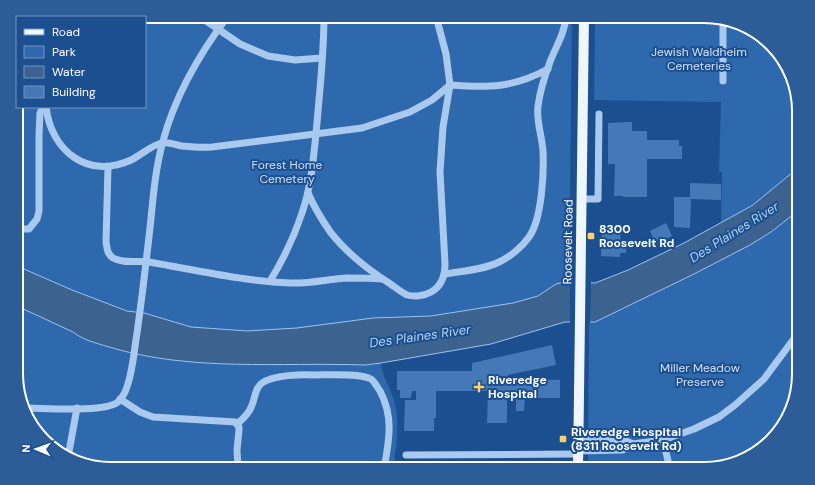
<svg xmlns="http://www.w3.org/2000/svg" width="815" height="485" font-family="'DM Sans',sans-serif">
<rect width="100%" height="100%" fill="#1b4f8f"/>
<g fill="#2e69ad">
<polygon points="111,16 572,16 569,281 556,284 538,296 513,303 431,316 373,318 298,328 247,331 191,327 144,313 127,311 72,290 17,266 17,98 17,107 145,107 145,17 106,17"/>
<polygon points="595,16 704,16 752,29 783,58 799,104 799,167 753,205 721,224 722,172 719,172 721,102 594,100"/>
<polygon points="799,210 799,380 786,422 752,456 710,469 588,469 589,323 595,322 694,274 750,245 771,232"/>
<path d="M17,306L73,332C84,340 96,343 109,347C192,372 280,362 365,365L381,363C382,378 392,390 395,404C400,425 396,447 393,469H111L63,456L32,427L17,386Z"/>
</g>
<path fill="#3c6290" stroke="#9cc4f0" d="M799,167V210L771,232L750,245L694,274L595,322H565L491,344L381,363L365,365C280,362 192,372 109,347C96,343 83,340 73,332L17,306V266L72,290L127,311L144,313L191,327L247,331L297,328L373,318L431,316L513,303L538,296L556,284L569,281L595,283L628,270L684,243L753,205Z"/>
<polygon fill="#1b4f8f" points="570,280 591,281 590,323 570,323"/>
<g fill="#4478b7">
<polygon points="627,122 632,122 632,131 647,131 647,140 679,140 679,146 682,146 682,159 647,159 647,197 623,197 623,196 614,196 615,164 608,164 608,123"/>
<polygon points="690,183 721,184 721,200 691,199 690,228 674,227 674,197 690,197"/>
<polygon points="666,223 672,236 656,244 650,231"/>
<polygon points="602,226 621,227 620,244 626,244 626,253 620,253 620,257 601,256"/>
<polygon points="552,345 556,365 508,375 507,379 560,380 560,398 525,398 524,411 516,411 516,393 507,393 507,423 487,423 488,391 436,391 436,418 434,418 434,431 404,431 405,400 416,400 416,391 412,391 411,398 400,398 400,390 397,390 397,371 472,371 472,363"/>
</g>
<g fill="none" stroke-linecap="round" stroke-linejoin="round">
<g stroke="#a9c9ee" stroke-width="7">
<polyline points="199,16 240,44 268,56 295,60 322,58"/>
<polyline points="723,81 723,21"/>
<path d="M46,107C51,151 88,180 131,160C140,156 154,143 163,143C169,142 176,145 182,146C192,147 202,148 212,147L362,128L410,112L432,100L450,85C488,88 513,88 548,69"/>
<path d="M108,167L106,242C107,248 107,254 113,258C124,264 136,260 149,262C196,270 242,281 290,283C310,284 328,279 348,278C359,278 370,278 381,279"/>
<path d="M308,193C314,207 322,220 331,233C347,253 367,269 389,283C395,287 401,292 407,295C414,297 424,296 431,292C442,286 445,276 445,264L440,172L443,127L450,85L446,54L436,16"/>
<polyline points="582,199 598,199 599,114"/>
<polyline points="17,229 29,229 37,219 39,211 39,135 40,113 43,107"/>
<path d="M445,274C462,271 483,270 499,262C510,257 522,247 529,237C542,219 544,173 543,151C542,136 536,121 538,106C540,91 545,75 550,62C556,46 565,33 566,16"/>
<path d="M270,281C283,260 294,237 302,213C312,184 314,153 317,123C320,87 324,52 324,16"/>
<polyline points="20,359 21,398"/>
<polyline points="120,399 140,412 153,417 235,422 239,427 239,430 237,450 238,469"/>
<path d="M25,408C44,408 104,413 118,402C122,398 125,393 127,387C133,370 134,351 137,333C142,298 146,263 150,228C153,199 155,170 163,141C175,96 200,53 228,16"/>
<path d="M237,424C243,419 250,412 252,405C255,398 255,388 262,383C273,375 302,374 316,375C329,375 360,373 371,379C375,382 377,387 380,391C394,417 389,441 384,469"/>
<polyline points="578,439 624,440 633,444"/>
<polyline points="663,440 670,469"/>
<polyline points="578,451 623,450 633,444 663,440 694,429 719,417 735,405 764,379 799,332"/>
<polyline points="406,455 578,454"/>
<polyline points="68,457 77,408"/>
</g>
<polyline stroke="#f0f6ff" stroke-width="10" points="578,469 584,16"/>
</g>
<g fill="#ffd166" stroke="#1b4f8f" stroke-width="1.5">
<rect x="587" y="232" width="8" height="8" rx="2"/>
<path d="M477 381h4v4h4v4h-4v4h-4v-4h-4v-4h4z"/>
<rect x="559" y="435" width="8" height="8" rx="2"/>
</g>
<g text-anchor="middle" dominant-baseline="central" stroke-width="4" stroke-linejoin="round" paint-order="stroke">
<g font-size="12" fill="#cfe3fa" stroke="#1b4f8f">
<text x="699" y="52">Jewish Waldheim<tspan x="699" dy="14">Cemeteries</tspan></text>
<text x="287" y="165">Forest Home<tspan x="287" dy="14">Cemetery</tspan></text>
<text x="700" y="368">Miller Meadow<tspan x="700" dy="14">Preserve</tspan></text>
</g>
<g font-size="12" font-weight="bold" fill="#fff" stroke="#1b4f8f" text-anchor="start">
<text x="599" y="229">8300<tspan x="599" dy="14">Roosevelt Rd</tspan></text>
<text x="488" y="380">Riveredge<tspan x="488" dy="14">Hospital</tspan></text>
<text x="571" y="432">Riveredge Hospital<tspan x="571" dy="14">(8311 Roosevelt Rd)</tspan></text>
</g>
<g font-size="12" fill="#fff" stroke="#1b4f8f">
<text transform="translate(568 242) rotate(-89)">Roosevelt Road</text>
</g>
<g font-size="13" font-style="italic" fill="#b5d3f5" stroke="#1b4f8f">
<text transform="translate(734 232) rotate(-32)">Des Plaines River</text>
<text transform="translate(420 336) rotate(-8)">Des Plaines River</text>
</g>
</g>
<path d="M0 0H815V485H0ZM111 23H704A88 88 0 0 1 792 111V374A88 88 0 0 1 704 462H111A88 88 0 0 1 23 374V111A88 88 0 0 1 111 23Z" fill="#2d5d98" fill-rule="evenodd"/>
<path fill="none" stroke="#fff" stroke-width="2" d="M111 23H704A88 88 0 0 1 792 111V374A88 88 0 0 1 704 462H111A88 88 0 0 1 23 374V111A88 88 0 0 1 111 23Z"/>
<rect x="16" y="16" width="130" height="92" fill="#1b4f8f" stroke="#7695bc"/>
<rect x="24" y="29" width="20" height="6" fill="#f0f6ff" stroke="#7695bc"/>
<text x="52" y="36" font-size="12" fill="#ffffff">Road</text>
<rect x="24" y="46" width="20" height="12" fill="#2e69ad" stroke="#7695bc"/>
<text x="52" y="56" font-size="12" fill="#ffffff">Park</text>
<rect x="24" y="66" width="20" height="12" fill="#3c6290" stroke="#7695bc"/>
<text x="52" y="76" font-size="12" fill="#ffffff">Water</text>
<rect x="24" y="86" width="20" height="12" fill="#4478b7" stroke="#7695bc"/>
<text x="52" y="96" font-size="12" fill="#ffffff">Building</text>
<g transform="translate(36 449) rotate(272)" stroke="#1b4f8f" stroke-width="3" paint-order="stroke">
<path d="M0-3L7 15L0 10L-7 15Z" fill="#ffffff"/>
<text y="-6" font-size="11" font-weight="bold" text-anchor="middle" fill="#ffffff">N</text>
</g>
</svg>
